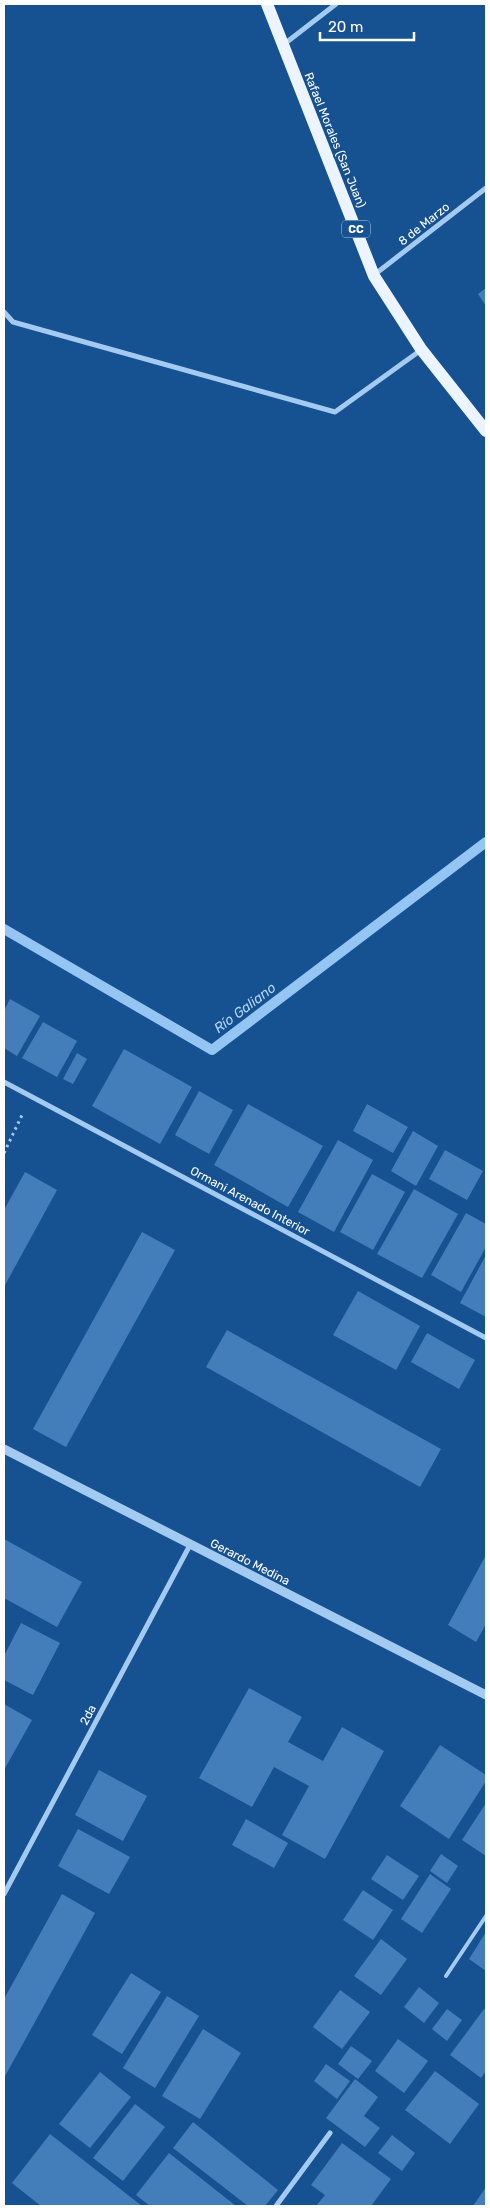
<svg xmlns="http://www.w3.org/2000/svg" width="490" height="2210" font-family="Rubik,sans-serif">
<rect width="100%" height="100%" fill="#165291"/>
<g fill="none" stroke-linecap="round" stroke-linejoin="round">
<polyline stroke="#95c6f3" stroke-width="10" points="4,929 212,1050 486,842"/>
</g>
<g fill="#437ebb">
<polygon points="486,288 486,306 478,294"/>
<polygon points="10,999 40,1016 17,1056 4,1048 4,1011"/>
<polygon points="43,1022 77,1041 57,1077 22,1058"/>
<polygon points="124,1049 192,1087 160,1144 92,1106"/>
<polygon points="77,1053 87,1059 73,1084 63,1079"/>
<polygon points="199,1091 233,1110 209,1154 175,1135"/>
<polygon points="248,1104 323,1146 288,1207 214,1165"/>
<polygon points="367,1104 408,1127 393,1153 353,1131"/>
<polygon points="413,1131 438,1146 416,1186 391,1171"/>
<polygon points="338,1140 373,1160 334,1232 298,1212"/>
<polygon points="445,1150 483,1171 467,1200 429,1179"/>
<polygon points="25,1172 57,1190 4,1287 4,1210"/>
<polygon points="372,1174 405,1192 373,1250 340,1232"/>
<polygon points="414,1189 458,1214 422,1278 377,1254"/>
<polygon points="466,1213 486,1224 486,1247 461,1292 431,1275"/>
<polygon points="142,1232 175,1250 66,1447 33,1429"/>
<polygon points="486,1255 486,1317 460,1303"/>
<polygon points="358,1291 420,1326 396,1370 333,1335"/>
<polygon points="227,1330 441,1449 420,1487 206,1367"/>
<polygon points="427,1333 475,1360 459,1389 411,1362"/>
<polygon points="4,1539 82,1582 57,1627 4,1598"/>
<polygon points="486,1555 486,1624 476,1642 448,1625"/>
<polygon points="21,1623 60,1643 33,1695 4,1680 4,1656"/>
<polygon points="249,1688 302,1717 288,1742 323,1761 342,1727 384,1751 325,1859 282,1835 309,1786 274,1767 252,1807 199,1778"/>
<polygon points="4,1704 32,1720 4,1770"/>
<polygon points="440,1745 486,1775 486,1781 449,1839 400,1806"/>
<polygon points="99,1770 147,1796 123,1841 75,1815"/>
<polygon points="486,1803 486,1856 462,1840"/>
<polygon points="246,1819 288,1843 274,1868 232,1845"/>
<polygon points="78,1829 130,1857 109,1894 58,1866"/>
<polygon points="441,1854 458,1866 447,1883 430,1871"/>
<polygon points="387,1855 419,1876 403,1900 371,1879"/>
<polygon points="430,1874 451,1889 422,1933 401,1919"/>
<polygon points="363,1890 393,1910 373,1940 343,1920"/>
<polygon points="62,1894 95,1913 4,2078 4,1999"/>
<polygon points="486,1932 486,1971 469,1959"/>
<polygon points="381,1939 407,1959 381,1995 354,1976"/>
<polygon points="131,1973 161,1992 122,2054 92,2035"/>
<polygon points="419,1987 439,2003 424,2023 404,2007"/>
<polygon points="340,1990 370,2012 342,2049 313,2027"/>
<polygon points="167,1996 199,2016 155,2088 123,2068"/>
<polygon points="447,2009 462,2020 447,2041 432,2029"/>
<polygon points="484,2009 486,2010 486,2071 481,2078 450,2055"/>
<polygon points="203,2029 241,2053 200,2119 162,2096"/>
<polygon points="398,2039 428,2061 404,2093 375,2071"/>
<polygon points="351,2046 372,2061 358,2079 338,2064"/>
<polygon points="326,2064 350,2081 337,2099 314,2081"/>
<polygon points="435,2071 479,2104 450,2144 405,2110"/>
<polygon points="100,2072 131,2097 90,2148 59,2124"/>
<polygon points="355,2079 378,2097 364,2116 380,2128 365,2147 326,2118"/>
<polygon points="135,2104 165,2127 123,2181 93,2158"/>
<polygon points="193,2122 278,2190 265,2206 248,2206 173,2148"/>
<polygon points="50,2134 142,2206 41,2206 12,2183"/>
<polygon points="392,2135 415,2153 402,2171 378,2153"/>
<polygon points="342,2143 391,2179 371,2206 316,2206 325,2195 311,2185"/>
<polygon points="169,2153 236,2206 150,2206 136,2195"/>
<polygon points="486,2187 486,2206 473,2206"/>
</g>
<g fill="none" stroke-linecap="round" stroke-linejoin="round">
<polyline stroke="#a3caf0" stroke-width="3" stroke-dasharray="2.5 4" stroke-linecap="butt" points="4,1153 23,1113"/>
<polyline stroke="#a3caf0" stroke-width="4" points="446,1976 486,1916"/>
<g stroke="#a3caf0" stroke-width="5">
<polyline points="283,45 336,4"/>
<polyline points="374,275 486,188"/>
<polyline points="4,312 13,322 335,412 421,350"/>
<polyline points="4,1082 486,1338"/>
<polyline points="4,1894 190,1545"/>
<polyline points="276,2206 330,2133"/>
</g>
<polyline stroke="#a3caf0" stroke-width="9" points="4,1449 486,1695"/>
<polyline stroke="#ecf5ff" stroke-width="12" points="267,4 374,276 421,349 486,431"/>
</g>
<g text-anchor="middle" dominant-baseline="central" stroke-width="4" stroke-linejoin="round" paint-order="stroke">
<rect fill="#165291" stroke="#b9cbde" stroke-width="1" x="342" y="220.5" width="28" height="17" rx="4"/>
<g font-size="11" font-weight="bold" fill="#fff">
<text x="356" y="229">CC</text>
</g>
<g font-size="12" fill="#fff" stroke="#165291">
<text transform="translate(335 140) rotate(68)">Rafael Morales (San Juan)</text>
<text transform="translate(424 224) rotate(-38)">8 de Marzo</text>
<text transform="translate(250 1201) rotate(28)">Ormani Arenado Interior</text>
<text transform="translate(250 1562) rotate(27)">Gerardo Medina</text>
<text transform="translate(88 1715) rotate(-62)">2da</text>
</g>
<g font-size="14" font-style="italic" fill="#afd4f7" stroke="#165291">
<text transform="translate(245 1008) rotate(-37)">Río Galiano</text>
</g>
</g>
<rect width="490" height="2210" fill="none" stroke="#ffffff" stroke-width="10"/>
<path d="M320 32v8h94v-8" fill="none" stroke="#ffffff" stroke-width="2.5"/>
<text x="328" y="32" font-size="15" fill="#ffffff" stroke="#165291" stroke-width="4" paint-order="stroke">20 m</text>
</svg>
